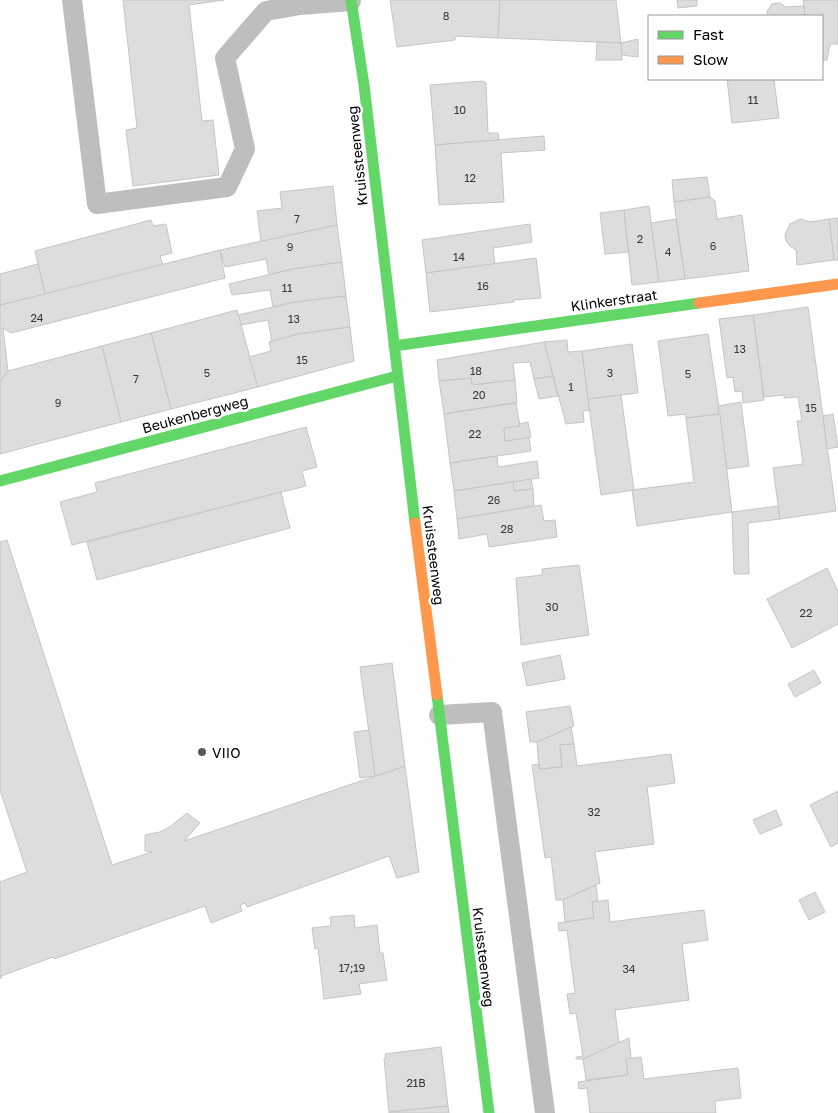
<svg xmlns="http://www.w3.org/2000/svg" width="838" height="1113" font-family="'Golos Text',sans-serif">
<rect width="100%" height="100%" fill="#fff"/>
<g fill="#ddd" stroke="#c5c5c5">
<polygon points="123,0 224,0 189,5 202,121 213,120 219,175 133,186 126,130 137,128"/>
<polygon points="390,0 500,0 498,38 455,36 455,40 397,47"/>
<polygon points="500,0 616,0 621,43 498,38"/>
<polygon points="677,0 697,0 697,6 678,8"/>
<polygon points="803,0 838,0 838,44 830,44 827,60 822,60 822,16 805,16"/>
<polygon points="780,3 786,7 804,6 805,16 768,16 767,11 772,4"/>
<polygon points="638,39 638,57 622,55 621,43"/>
<polygon points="597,42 621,43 622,60 596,60"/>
<polygon points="727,79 787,79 774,80 779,118 732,123"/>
<polygon points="483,81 486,83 488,133 498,133 499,140 435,145 430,85"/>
<polygon points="544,136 545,150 501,153 504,202 439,205 435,145"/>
<polygon points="707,177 710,197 674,202 672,180"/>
<polygon points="333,186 337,225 261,242 257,211 282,208 280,192"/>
<polygon points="710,197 716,202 715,203 717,219 742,215 749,271 685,279 674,202"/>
<polygon points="649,206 659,282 632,285 624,210"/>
<polygon points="624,210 628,252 605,254 600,213"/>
<polygon points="838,218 838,260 834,260 829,219"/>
<polygon points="676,219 685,279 659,282 651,223"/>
<polygon points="800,219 810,222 829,219 834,260 797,265 796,250 790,246 786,241 785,235 790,224"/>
<polygon points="151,220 153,226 166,224 172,253 160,256 163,265 45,294 35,251"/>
<polygon points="530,224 532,242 493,248 495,264 426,273 422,240"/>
<polygon points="337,225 342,262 293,269 269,275 266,259 225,267 220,250"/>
<polygon points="220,250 225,278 11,333 3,328 8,371 0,382 0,305"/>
<polygon points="536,258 541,298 514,300 514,302 430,312 426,273"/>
<polygon points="342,262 346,296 295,302 273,307 270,290 232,295 229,284 293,269"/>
<polygon points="38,264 45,294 0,305 0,274"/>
<polygon points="346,296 350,327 298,334 272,342 268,320 241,325 238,315 295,302"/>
<polygon points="808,307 836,511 780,519 773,468 803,464 797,421 802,421 798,397 784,398 784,395 764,397 753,315"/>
<polygon points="237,310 258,387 171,409 151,333"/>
<polygon points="753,315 764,400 743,403 742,391 735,392 733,377 727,378 719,319"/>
<polygon points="350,327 354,361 258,387 249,357 271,351 269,342 298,334"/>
<polygon points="151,333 171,409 121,422 102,346"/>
<polygon points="708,334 720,414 686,418 685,414 668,416 658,341"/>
<polygon points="567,340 568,352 582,351 590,410 583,411 584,422 566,424 544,342"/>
<polygon points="544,342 553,376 534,379 530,362 513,363 515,380 472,385 471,378 439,381 437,360"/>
<polygon points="632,344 638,393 588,399 582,351"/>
<polygon points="102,346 121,422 0,454 0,382 8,371"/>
<polygon points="553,376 558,396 539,399 534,379"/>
<polygon points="471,378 472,385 515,380 517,402 444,414 439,381"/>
<polygon points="621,395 634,490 601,495 588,399"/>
<polygon points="741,402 749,466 727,469 718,406"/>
<polygon points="516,403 520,426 504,428 505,441 529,437 531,451 450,463 444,414"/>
<polygon points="720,414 732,512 637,526 632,490 694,482 686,418"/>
<polygon points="833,414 838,447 827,449 823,416"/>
<polygon points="528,422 531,437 505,441 504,428 520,426 519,424"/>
<polygon points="306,427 317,467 302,471 306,486 72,545 60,502 97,492 95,483"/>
<polygon points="497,456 498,467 537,461 539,478 454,491 450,463"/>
<polygon points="531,479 533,489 514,491 513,482"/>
<polygon points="513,482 514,491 533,489 534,506 457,519 454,491"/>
<polygon points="281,492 290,528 97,580 87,542"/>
<polygon points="541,505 544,521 555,520 557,537 489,547 487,534 459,539 457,519"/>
<polygon points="778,506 780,519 748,523 749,574 734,574 732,512"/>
<polygon points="7,540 112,865 152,852 145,851 145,835 160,832 171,826 187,813 200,823 184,841 405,766 419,872 397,878 389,856 247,907 245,903 240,905 242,911 211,923 205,906 54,959 53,957 1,976 2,978 0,978 0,882 27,872 0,790 0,542"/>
<polygon points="579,565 589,635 521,645 516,578 542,575 542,569"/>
<polygon points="827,568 838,591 838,624 792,648 767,599"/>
<polygon points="560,655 565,679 527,686 522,663"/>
<polygon points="392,663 405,766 375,776 360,667"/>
<polygon points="814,670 821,683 795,697 788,684"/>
<polygon points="570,706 574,726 537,742 530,742 526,712"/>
<polygon points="571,727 574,744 560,745 562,767 539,769 537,742"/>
<polygon points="369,730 375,776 360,778 354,732"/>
<polygon points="574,744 577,766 671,754 675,783 647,787 654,844 595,852 600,883 563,900 556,900 551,857 545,858 532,765 539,764 539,769 562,767 560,745"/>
<polygon points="838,791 838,843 831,847 810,805"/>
<polygon points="776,810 782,825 760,834 753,820"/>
<polygon points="596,885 598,902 592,902 594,918 565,922 563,900"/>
<polygon points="815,892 825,912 809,920 799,900"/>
<polygon points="608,900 610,922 704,910 708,940 682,944 689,1000 615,1010 619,1043 583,1059 576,1059 576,1057 583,1056 576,1013 570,1014 567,994 575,993 567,930 559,931 558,923 594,918 592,902"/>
<polygon points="354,915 355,928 377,925 380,953 383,953 387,980 359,984 361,994 324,999 318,948 315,949 312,928 331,926 330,917"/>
<polygon points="629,1038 631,1058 626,1059 628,1075 586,1080 583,1059"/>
<polygon points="441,1047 448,1106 389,1112 384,1058 386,1058 385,1054"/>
<polygon points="641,1057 644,1079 738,1068 741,1098 715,1101 716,1113 590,1113 587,1088 579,1089 578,1082 628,1075 626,1059"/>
<polygon points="448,1106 449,1113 389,1113 389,1112"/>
</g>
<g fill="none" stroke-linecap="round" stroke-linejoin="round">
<g stroke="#bebebe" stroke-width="20">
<polyline points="72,0 97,204 227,187 245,149 225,58 266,11 300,5 351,1"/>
<polyline points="439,715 492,712 545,1113"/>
</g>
<g stroke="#63d668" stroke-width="11">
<polyline points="351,0 364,85 415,523"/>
<polyline points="394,346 699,303"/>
<polyline points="0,481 397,376"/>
<polyline points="437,695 489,1113"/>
</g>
<g stroke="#ff974d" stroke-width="11">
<polyline points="699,303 838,284"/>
<polyline points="415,523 437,695"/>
</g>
</g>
<circle fill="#595959" stroke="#fff" stroke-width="2" cx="202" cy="752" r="5"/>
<g text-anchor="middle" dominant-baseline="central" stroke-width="5" stroke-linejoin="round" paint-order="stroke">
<g font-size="11" fill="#373737">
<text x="446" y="15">8</text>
<text x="753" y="99">11</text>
<text x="460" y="109">10</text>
<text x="470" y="177">12</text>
<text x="297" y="218">7</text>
<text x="640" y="238">2</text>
<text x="713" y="245">6</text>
<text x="290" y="246">9</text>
<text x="668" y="251">4</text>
<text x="459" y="256">14</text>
<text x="483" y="285">16</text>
<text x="287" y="287">11</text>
<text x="37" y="317">24</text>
<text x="294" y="318">13</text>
<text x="740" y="348">13</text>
<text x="302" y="359">15</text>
<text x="476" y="370">18</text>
<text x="207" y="372">5</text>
<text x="610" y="372">3</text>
<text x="688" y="373">5</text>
<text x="136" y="378">7</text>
<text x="571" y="386">1</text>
<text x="479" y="394">20</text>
<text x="58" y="402">9</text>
<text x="811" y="407">15</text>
<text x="475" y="433">22</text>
<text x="494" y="499">26</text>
<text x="507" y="528">28</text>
<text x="552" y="606">30</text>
<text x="806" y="612">22</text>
<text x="594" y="811">32</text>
<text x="352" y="967">17;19</text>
<text x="629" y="968">34</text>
<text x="416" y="1082">21B</text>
</g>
<g font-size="14" fill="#000" stroke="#fff">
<text transform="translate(357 156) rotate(-96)">Kruissteenweg</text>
<text transform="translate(614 300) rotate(-8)">Klinkerstraat</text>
<text transform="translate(195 414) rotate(-15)">Beukenbergweg</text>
<text transform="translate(434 555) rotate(83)">Kruissteenweg</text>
<text transform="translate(484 957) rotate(83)">Kruissteenweg</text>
</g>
<g font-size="14" fill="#000" stroke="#fff" text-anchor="start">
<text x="212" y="752">VIIO</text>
</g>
</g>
<rect x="648" y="15" width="175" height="65" fill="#ffffff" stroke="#999999"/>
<rect x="658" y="31" width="25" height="8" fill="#63d668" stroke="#999999"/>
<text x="693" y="40" font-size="15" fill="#000000">Fast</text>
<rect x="658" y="56" width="25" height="8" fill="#ff974d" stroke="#999999"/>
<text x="693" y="65" font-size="15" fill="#000000">Slow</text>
</svg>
